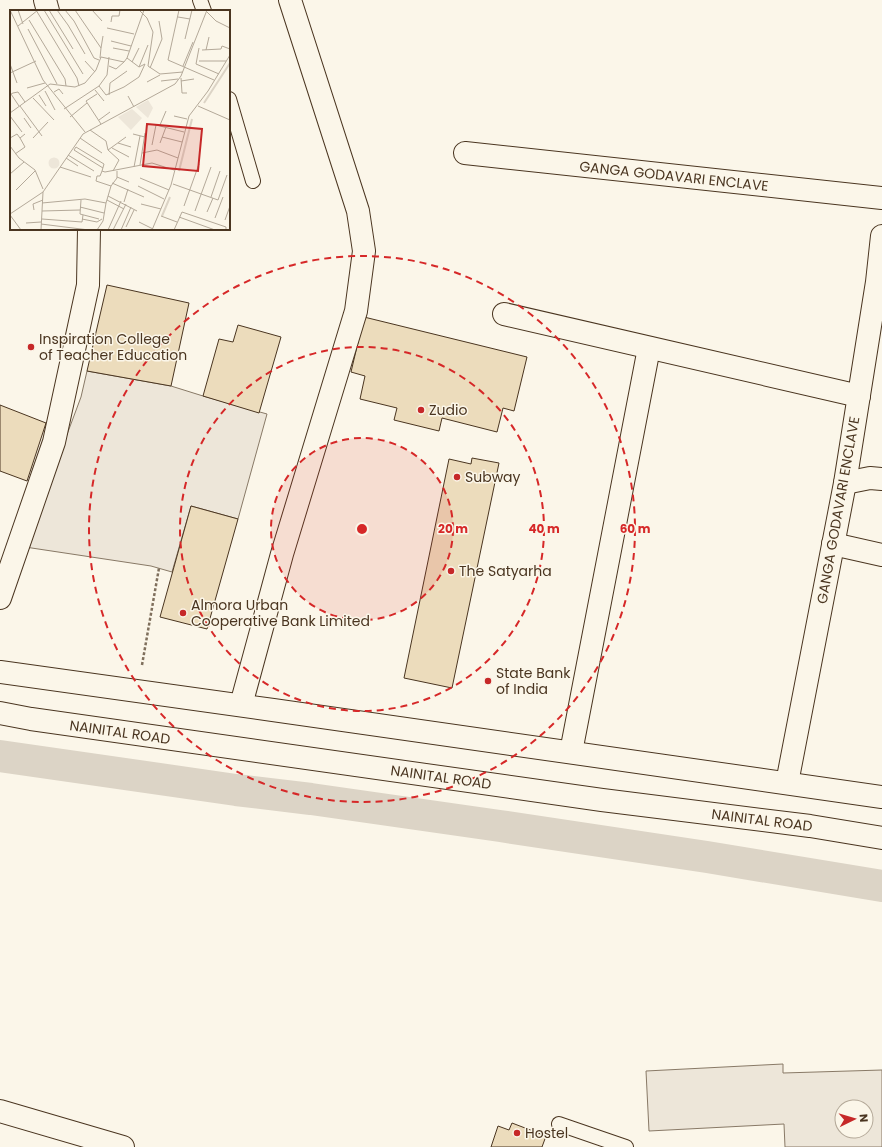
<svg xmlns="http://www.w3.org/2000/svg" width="882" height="1147" font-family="Poppins,sans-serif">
<rect width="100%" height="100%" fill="#fbf6e9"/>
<g fill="#ede6d9" stroke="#887966" fill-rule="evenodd">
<polygon points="87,371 171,386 203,396 267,414 238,519 191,506 172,572 151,566 25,547 81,397"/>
<path d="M783,1064V1073L882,1070V1147H785L784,1124L649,1131L646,1071ZM842,1107H866V1131H842Z"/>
</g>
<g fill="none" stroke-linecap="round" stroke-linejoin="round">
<polyline stroke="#dcd4c6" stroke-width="32" points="0,756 236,790 311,799 500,826 707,857 882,886"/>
</g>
<g fill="#ecdcbc" stroke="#4a3520">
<polygon points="107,285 189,303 171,386 87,371"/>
<polygon points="364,317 527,357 514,411 503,408 497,432 442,418 439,431 394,420 397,408 360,399 365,376 351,372"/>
<polygon points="238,325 281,337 259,413 203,396 219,339 233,342"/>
<polygon points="0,405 46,423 27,481 0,471"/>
<polygon points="472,458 499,463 452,688 404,678 449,459 471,464"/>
<polygon points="191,506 238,519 207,629 160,617"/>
<polygon points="512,1123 546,1136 542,1147 491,1147 498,1126 509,1130"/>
</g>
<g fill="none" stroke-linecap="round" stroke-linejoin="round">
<defs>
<g id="service">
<polyline points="200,0 204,11"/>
<polyline points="229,99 253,181"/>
<polyline points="559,1124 626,1147"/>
</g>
<g id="minor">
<polyline points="45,0 48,11"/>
<polyline points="465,153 882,198"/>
<polyline points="504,314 859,396"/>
<polyline points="845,483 870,478 882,479"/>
<polyline points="833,544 882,555"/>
<polyline points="0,598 54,442 88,285 89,229"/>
<polyline points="241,705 282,554 356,311 364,251 358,211 290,0"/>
<polyline points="571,752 649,348"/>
<polyline points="787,783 845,483 877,282 882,236"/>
<polyline points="0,1111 123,1147"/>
</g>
<g id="trunk">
<polyline points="0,672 273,710 882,797"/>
<polyline points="0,713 31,719 602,800 810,826 882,838"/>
</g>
</defs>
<use href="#service" stroke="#4a3520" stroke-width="16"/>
<use href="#minor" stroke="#4a3520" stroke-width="24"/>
<use href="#trunk" stroke="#4a3520" stroke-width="24"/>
<polyline stroke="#7f6f5c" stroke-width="2.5" stroke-dasharray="3 2" stroke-linecap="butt" points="142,665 159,568"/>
<use href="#service" stroke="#fbf6e9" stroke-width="14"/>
<use href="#minor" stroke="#fbf6e9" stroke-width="22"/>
<use href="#trunk" stroke="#fbf6e9" stroke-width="22"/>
</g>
<circle cx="362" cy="529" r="91" fill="#d62828" fill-opacity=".12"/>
<g fill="none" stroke="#d62828" stroke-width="2" stroke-dasharray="7 5">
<circle cx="362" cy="529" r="91"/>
<circle cx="362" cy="529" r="182"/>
<circle cx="362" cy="529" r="273"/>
</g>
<g fill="#c62828" stroke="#fbf6e9" stroke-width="1.5">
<circle cx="31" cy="347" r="4"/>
<circle cx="421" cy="410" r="4"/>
<circle cx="457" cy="477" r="4"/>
<circle cx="451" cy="571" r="4"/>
<circle cx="183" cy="613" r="4"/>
<circle cx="488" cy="681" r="4"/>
<circle cx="517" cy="1133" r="4"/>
</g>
<g text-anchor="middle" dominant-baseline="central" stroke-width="3" stroke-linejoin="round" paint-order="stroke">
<g font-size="14" fill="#4a3520" stroke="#fbf6e9">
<text transform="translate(674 176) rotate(6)">GANGA GODAVARI ENCLAVE</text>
<text transform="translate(838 510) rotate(-80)">GANGA GODAVARI ENCLAVE</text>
<text transform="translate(120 732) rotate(8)">NAINITAL ROAD</text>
<text transform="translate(441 777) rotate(8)">NAINITAL ROAD</text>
<text transform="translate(762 820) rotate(7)">NAINITAL ROAD</text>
</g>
<g font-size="14" fill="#4a3520" stroke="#fbf6e9" text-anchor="start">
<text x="39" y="339">Inspiration College<tspan x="39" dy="16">of Teacher Education</tspan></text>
<text x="429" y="410">Zudio</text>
<text x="465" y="477">Subway</text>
<text x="459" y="571">The Satyarha</text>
<text x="191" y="605">Almora Urban<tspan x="191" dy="16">Cooperative Bank Limited</tspan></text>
<text x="496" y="673">State Bank<tspan x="496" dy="16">of India</tspan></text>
<text x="525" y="1133">Hostel</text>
</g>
</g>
<g transform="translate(10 10)">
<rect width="220" height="220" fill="#fbf6e9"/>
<path d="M138,90L143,98L138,108L126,97ZM122,99L132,108L121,120L108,107ZM38.5 153a5.5 5.5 0 1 1 11 0a5.5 5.5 0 1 1-11 0Z" fill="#ede6d9"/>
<path fill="none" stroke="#dcd4c6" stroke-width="2" d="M194,93L220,53M169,161L182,109M152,206L160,187"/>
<path fill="none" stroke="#b4a999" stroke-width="1" d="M0,0L33,70L75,122M8,0L13,14M26,0L67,68L69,76M34,0L73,64M39,0L63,39M47,0L58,15L75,44M55,0L64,11L84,48L89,50M65,0L91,38L90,48M82,0L92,11M129,0L137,8L143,22L138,56L150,64L173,62M134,0L117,48L129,57L135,54M169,0L158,50L204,70M197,2L206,11L220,18M168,7L180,9M19,10L55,69L56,76M101,12L102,6H109L110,0M8,16L28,0M97,18L124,24M18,19L47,74M175,29L182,0M101,31L121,36M91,38L93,26M103,38L119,41M189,38L186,54L209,64M192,40L211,39L212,36L220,39M196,40L199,27M75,51L85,62M189,51H216M122,52L129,38M0,54L7,73M99,56L106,59L114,52M173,56L183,32M129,57L138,35M140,58L152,29L149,11M0,63L26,51M171,68L172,83H177M151,71L168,69M171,71L184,69M137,72L150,65M89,76L97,65L99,47M17,78L35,73M85,80L94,91M35,81L45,100M44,82L49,79L53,84M87,84L76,91L91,114M29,85L36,96M99,85L100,73L117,61M118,86L124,97M23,88L44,110M9,96L1,84L3,83L8,82L15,92M10,96L32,126M188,96L220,110M54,99L89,76L96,85L114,77L129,67L135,54M0,103L40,74L65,77L75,73L86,60L91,47L114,52L117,48M0,106L12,122M164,106L177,109M60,107L77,93M14,108L21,118M89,110L100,102M150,115L156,101M80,120L96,131L98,140L109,150L103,161M123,124L135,127M152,127L172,132M0,128L7,124L10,128L15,124M23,128L38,112M70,128L92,143M108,133L121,137M150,133L156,117M142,135L146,115L174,122M0,136L9,148L25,160L33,179M102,138L119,147M64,140L66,137L94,154L92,161L95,162L142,153L164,160M64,140L93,158M98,140L116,127M132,143L147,140L168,148M5,144L15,137L10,128M58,145L84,161M56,148L68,156M130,155L135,123M50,157L81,167M124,157L130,126M92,161L90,166H87L86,171L101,176M0,164L14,152M107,167L119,172M130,168L159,180M102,173L134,187M163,174L208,190L217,165M128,176L154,189M6,180L25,161M98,186L127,201M201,187L210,161M71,190L70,204L89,209M97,190L114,199M114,192L118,179M32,193L75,189L96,193M131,194L151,199M174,196L189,154M70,197L94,203M24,200L23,194L33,190M32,201L70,200M185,201L201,157M197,202L203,188M0,204L33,182L73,124L165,74L171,66L197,0M0,205L11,220M151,206L167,212M169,207L205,220M205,208L213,187M32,209L72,212L73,205M72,209L87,212L92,209M215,210L220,196M129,212L143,219M16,213L31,212M31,214L79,220M116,217L124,200M31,220L33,182M87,220L93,211L96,193L101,176L107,168V161M98,220L111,191M103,220L116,194M111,220L121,197M142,220L161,175L179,106L198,81L220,45M164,220L172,202L216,217V220"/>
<path fill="#c62828" fill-opacity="0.15" stroke="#c62828" stroke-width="2" d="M137,114L192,119L188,161L133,156Z"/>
<rect width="220" height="220" fill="none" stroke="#4a3520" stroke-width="2"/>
</g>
<circle cx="362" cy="529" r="6" fill="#d62828" stroke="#fbf6e9" stroke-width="2"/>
<g font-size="12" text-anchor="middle" font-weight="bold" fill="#d62828" stroke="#fbf6e9" stroke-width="3" stroke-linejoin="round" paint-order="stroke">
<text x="453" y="533">20 m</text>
<text x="544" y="533">40 m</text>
<text x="635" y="533">60 m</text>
</g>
<g transform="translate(854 1119) rotate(85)"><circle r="19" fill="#fbf6e9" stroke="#b4a999"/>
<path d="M0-3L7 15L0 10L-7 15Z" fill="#c62828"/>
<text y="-6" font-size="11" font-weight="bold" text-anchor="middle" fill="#4a3520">N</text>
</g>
</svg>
